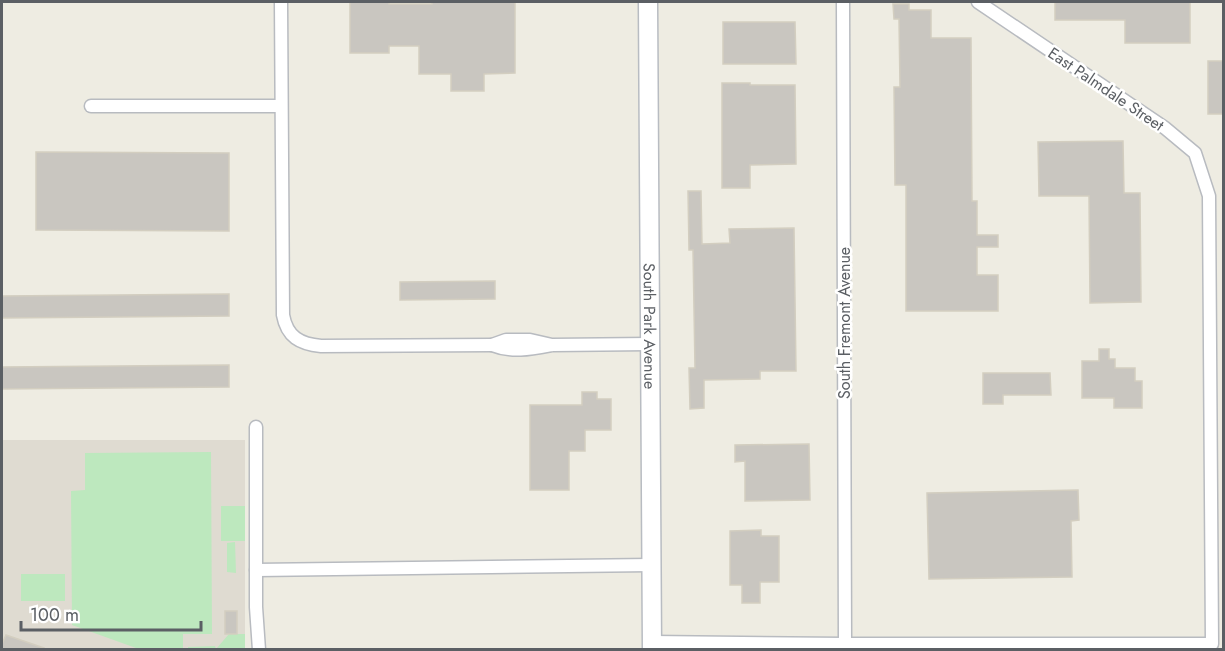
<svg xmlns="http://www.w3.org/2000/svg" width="1225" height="651" font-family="Jost,sans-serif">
<rect width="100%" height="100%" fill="#eeece2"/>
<rect fill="#dfdbd1" x="2" y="440" width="243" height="209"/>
<g fill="#bde8be">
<polygon points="211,452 212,634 183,634 183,649 136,649 136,648 72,625 71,491 85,490 85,453"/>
<rect x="221" y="506" width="24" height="35"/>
<polygon points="235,542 236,573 227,572 227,543"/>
<rect x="21" y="574" width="44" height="27"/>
<polygon points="229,634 245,634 245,649 188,649 188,647 215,646 216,649"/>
</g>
<g fill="#c9c6c0" stroke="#d3cec0" stroke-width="1.5">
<polygon points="350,2 389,2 389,4 432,4 432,2 515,2 515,73 484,74 484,91 451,91 451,74 419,74 419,46 389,46 389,53 350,53"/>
<polygon points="1055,2 1190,2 1190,43 1125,43 1125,20 1055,20"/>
<polygon points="893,4 909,4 909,10 931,10 931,38 971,38 972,201 977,201 977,235 998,235 998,247 977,247 977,275 998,275 998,311 906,311 906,185 895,185 894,87 900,87 899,19 894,19"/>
<polygon points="723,22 795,22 796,64 723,64"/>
<rect x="1208" y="61" width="16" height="53"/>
<polygon points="722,83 750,83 750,85 795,85 796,164 750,165 750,188 722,188"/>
<polygon points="1123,141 1124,193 1140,193 1141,302 1090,303 1089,196 1039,196 1038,142"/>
<polygon points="36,152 229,153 229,231 36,230"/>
<polygon points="688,191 701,191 702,244 730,243 729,229 794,228 796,371 760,371 760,379 704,380 704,408 690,409 689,368 695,368 693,250 689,250"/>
<polygon points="495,281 495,299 400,300 400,282"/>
<polygon points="229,294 229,316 2,318 2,296"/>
<polygon points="1099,349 1109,349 1109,359 1115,359 1115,368 1135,368 1135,381 1142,381 1142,408 1114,408 1114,398 1082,398 1082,361 1099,361"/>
<polygon points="229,365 229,387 2,389 2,367"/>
<polygon points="983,373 1050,373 1051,395 1003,395 1003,404 983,404"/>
<polygon points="582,392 597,392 597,399 611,399 611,430 585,430 585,451 569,451 569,490 530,490 530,405 582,405"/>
<polygon points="809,444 810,500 745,501 745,461 735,462 735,445"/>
<polygon points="1078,490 1079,520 1071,521 1072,577 929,579 927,493"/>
<polygon points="761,530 761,536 779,536 779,582 760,582 760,603 742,603 742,585 730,585 730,531"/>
<rect x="225" y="611" width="12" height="23"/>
<polygon points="6,635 44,648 43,650 2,650 2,644"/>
</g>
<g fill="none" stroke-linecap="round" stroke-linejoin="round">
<defs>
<g id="minor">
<path d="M281,2L283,315C287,337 300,344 321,346L492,345"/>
<polyline points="843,2 845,644"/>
<polyline points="91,106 281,106"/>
<path d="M552,345C531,349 512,353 492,345L506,340H530L552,345L650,344"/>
<polyline points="256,427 256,607 259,650"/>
<polyline points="256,570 651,565"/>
<polyline points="652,642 845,644 1212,644 1209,196 1195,153 1165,128 978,2"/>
</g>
<g id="secondary">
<path id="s1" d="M648,2L652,650"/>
</g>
</defs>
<use href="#minor" stroke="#b8bbc0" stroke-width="15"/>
<use href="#secondary" stroke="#b8bcc2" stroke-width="21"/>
<use href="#minor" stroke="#fff" stroke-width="12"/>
<use href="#secondary" stroke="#fff" stroke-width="18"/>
</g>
<g text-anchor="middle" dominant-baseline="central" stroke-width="5" stroke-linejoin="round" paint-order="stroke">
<g font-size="16" fill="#5b5f64" stroke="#fff">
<text transform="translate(1106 89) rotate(34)">East Palmdale Street</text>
<text transform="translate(844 323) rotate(-90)">South Fremont Avenue</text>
<text stroke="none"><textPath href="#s1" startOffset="324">South Park Avenue</textPath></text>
</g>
</g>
<rect width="1225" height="651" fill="none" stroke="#5b5f64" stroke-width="6"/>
<path d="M21 621v9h180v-9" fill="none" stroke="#5b5f64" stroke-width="3"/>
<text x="30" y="621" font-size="18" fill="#5b5f64" stroke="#ffffff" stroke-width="4.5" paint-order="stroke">100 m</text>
</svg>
